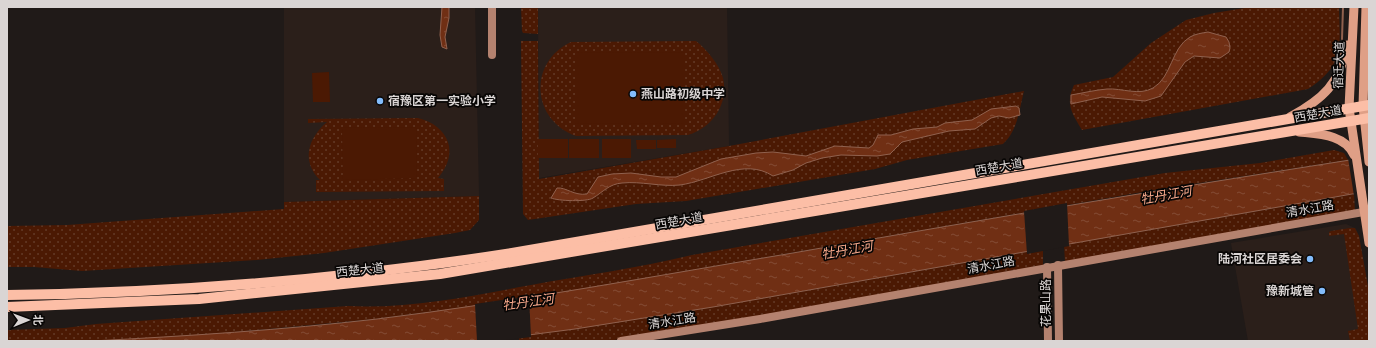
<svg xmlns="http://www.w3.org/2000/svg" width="1376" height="348" font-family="Raleway,'Noto Sans SC',sans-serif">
<defs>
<pattern id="green-dots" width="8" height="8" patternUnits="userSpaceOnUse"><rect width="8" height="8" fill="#4b1903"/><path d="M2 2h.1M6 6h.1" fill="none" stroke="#643a27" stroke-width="1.8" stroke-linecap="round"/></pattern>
<pattern id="water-ripples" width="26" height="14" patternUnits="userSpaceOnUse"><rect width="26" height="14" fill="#702f14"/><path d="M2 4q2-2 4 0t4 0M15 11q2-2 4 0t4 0" fill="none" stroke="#844c35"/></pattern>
</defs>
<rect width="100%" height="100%" fill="#201a18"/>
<g fill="#2b1f1a">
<polygon points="284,7 475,7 479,196 284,202"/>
<polygon points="538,7 727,7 729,146 539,178"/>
<polygon points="1346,224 1355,228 1359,236 1369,292 1369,341 1248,341 1231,243"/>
</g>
<g fill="url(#green-dots)">
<polygon points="521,7 538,7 538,34 523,33 522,31"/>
<path d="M1251,7H1339C1340,47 1345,65 1308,89L1082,130C1072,113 1065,104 1074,85L1113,77L1151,43L1186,20L1214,13Z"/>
<path d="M521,41H538L539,179L729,146L1024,91C1019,110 1018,130 1003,144L907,160L875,169L686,201L636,204L528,220L523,214Z"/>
<path d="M696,41C707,50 719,64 723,78C729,104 712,128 688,135L576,136C531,120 528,62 571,42Z"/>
<path d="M418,118C449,126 460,153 438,178L444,179V191L316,192V180H320C301,161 308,138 327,122L308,123V119Z"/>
<path d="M1334,150L1344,153L1348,160L1154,190L513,301L375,319L192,336L92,341H7V330L65,328L96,324L348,306C410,309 471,296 531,285C585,275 639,268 692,255L1165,173L1260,163Z"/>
<polygon points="1354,194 1355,211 1065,262 1064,245"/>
<polygon points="479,196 479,220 470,230 455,233 324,253 257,260 82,271 34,267 7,267 7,226 67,225 284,209 284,202"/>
<polygon points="1350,228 1355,228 1359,236 1369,292 1369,341 1350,341 1348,331 1358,329 1344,234 1329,236 1329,232 1331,231"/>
<polygon points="1043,249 1043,265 789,311 608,341 519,341 519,336 713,307"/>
</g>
<g fill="#4b1903">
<polygon points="685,52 685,123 575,124 575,53"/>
<polygon points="329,72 330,102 313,102 312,73"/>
<polygon points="416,127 417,178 343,180 342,128"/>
<rect x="538" y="139" width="30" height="19"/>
<rect x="569" y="139" width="30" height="19"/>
<rect x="602" y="139" width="29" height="19"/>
<polygon points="676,139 676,148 657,148 657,140"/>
<polygon points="636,140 656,140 656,149 637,149"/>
</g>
<g fill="url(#water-ripples)" stroke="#90614e">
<polygon points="442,7 449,7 449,18 445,37 447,49 442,47 440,35"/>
<path d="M1208,32L1226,37L1229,42L1230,48L1229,52L1220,58L1194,56L1185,62L1161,96L1145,101L1102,97L1071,104V95C1083,93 1095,90 1107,89C1122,88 1139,96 1153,88C1172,77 1171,48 1190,37C1195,34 1202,33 1208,32Z"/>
<path d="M1016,106L1019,108L1020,115L1009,118L999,116L991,118L975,129L949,131L902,142L890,154L877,156L841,155L822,158L806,163L793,170L773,176C744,157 710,181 680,185C661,187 641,181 622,183C609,184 603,192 593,198C587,202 558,201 551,198L557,188C566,187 574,196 587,194L598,177L612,174L631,173L661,177H676L721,159L756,153L773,152L806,156L835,146L869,148L873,145L878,135H891L913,129L937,127L945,123L972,120L991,109Z"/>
<path d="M1369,157V191L713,307L575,329L482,341H92C187,336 282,330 377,319C516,302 654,276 793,253C985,219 1177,187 1369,157Z"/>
</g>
<g fill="#201a18">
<polygon points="1369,155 1369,193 1354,196 1348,158"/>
<polygon points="1067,203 1069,246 1027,254 1024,211"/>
<polygon points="529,296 531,337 498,341 477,341 475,304"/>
</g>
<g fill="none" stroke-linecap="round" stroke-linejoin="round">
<polyline stroke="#90614e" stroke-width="2" points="1342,39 1343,7"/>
<g stroke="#b4826f" stroke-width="8">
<polyline points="492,7 492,55"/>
<polyline points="1058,265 1059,341"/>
<polyline points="1047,267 1048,341"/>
<polyline points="621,341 760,319 1369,211"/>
</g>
<g stroke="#df9f86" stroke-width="9">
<polyline points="1354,7 1349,108 1369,243"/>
<polyline points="1366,7 1363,106 1369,162"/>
<path d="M1290,117C1323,99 1340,84 1347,45"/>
<path d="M1299,132C1318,134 1345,134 1354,155"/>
</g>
<g stroke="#fcbea6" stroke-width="10">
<path d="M7,295C176,293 345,279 512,253L1369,105"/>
<polyline points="7,307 199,299 440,274 1369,118"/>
</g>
</g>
<g fill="#83bcfb" stroke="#080605" stroke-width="1.5">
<circle cx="633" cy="94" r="4"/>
<circle cx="380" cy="101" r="4"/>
<circle cx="1310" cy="259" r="4"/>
<circle cx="1322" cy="291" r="4"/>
</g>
<g text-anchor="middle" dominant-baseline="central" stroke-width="3.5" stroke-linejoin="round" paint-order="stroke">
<g font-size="12" fill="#dad5d4" stroke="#080605">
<text transform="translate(1339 65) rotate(-88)">宿迁大道</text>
<text transform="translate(1318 114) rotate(-10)">西楚大道</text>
<text transform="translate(999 167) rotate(-10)">西楚大道</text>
<text transform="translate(1310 209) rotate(-10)">清水江路</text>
<text transform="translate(679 221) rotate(-10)">西楚大道</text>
<text transform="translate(991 265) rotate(-11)">清水江路</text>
<text transform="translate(360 270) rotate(-6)">西楚大道</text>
<text transform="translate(1046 303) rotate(-90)">花果山路</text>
<text transform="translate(672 321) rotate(-9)">清水江路</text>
</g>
<g font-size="12" font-weight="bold" fill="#dad5d4" stroke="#080605" text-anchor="start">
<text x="641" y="94">燕山路初级中学</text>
<text x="388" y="101">宿豫区第一实验小学</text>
<text x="1302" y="259" text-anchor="end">陆河社区居委会</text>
<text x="1314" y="291" text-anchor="end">豫新城管</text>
</g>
<g font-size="13" font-style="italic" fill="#fbab8d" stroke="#080605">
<text transform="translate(1166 195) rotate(-10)">牡丹江河</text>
<text transform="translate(847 250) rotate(-10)">牡丹江河</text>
<text transform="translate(528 302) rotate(-8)">牡丹江河</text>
</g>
</g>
<rect width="1376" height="348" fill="none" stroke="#dad5d4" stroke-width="16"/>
<g transform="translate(28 320) rotate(89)" stroke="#080605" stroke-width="3" paint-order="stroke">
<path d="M0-3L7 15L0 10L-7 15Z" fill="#dad5d4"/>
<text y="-6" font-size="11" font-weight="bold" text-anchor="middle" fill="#dad5d4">北</text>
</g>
</svg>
